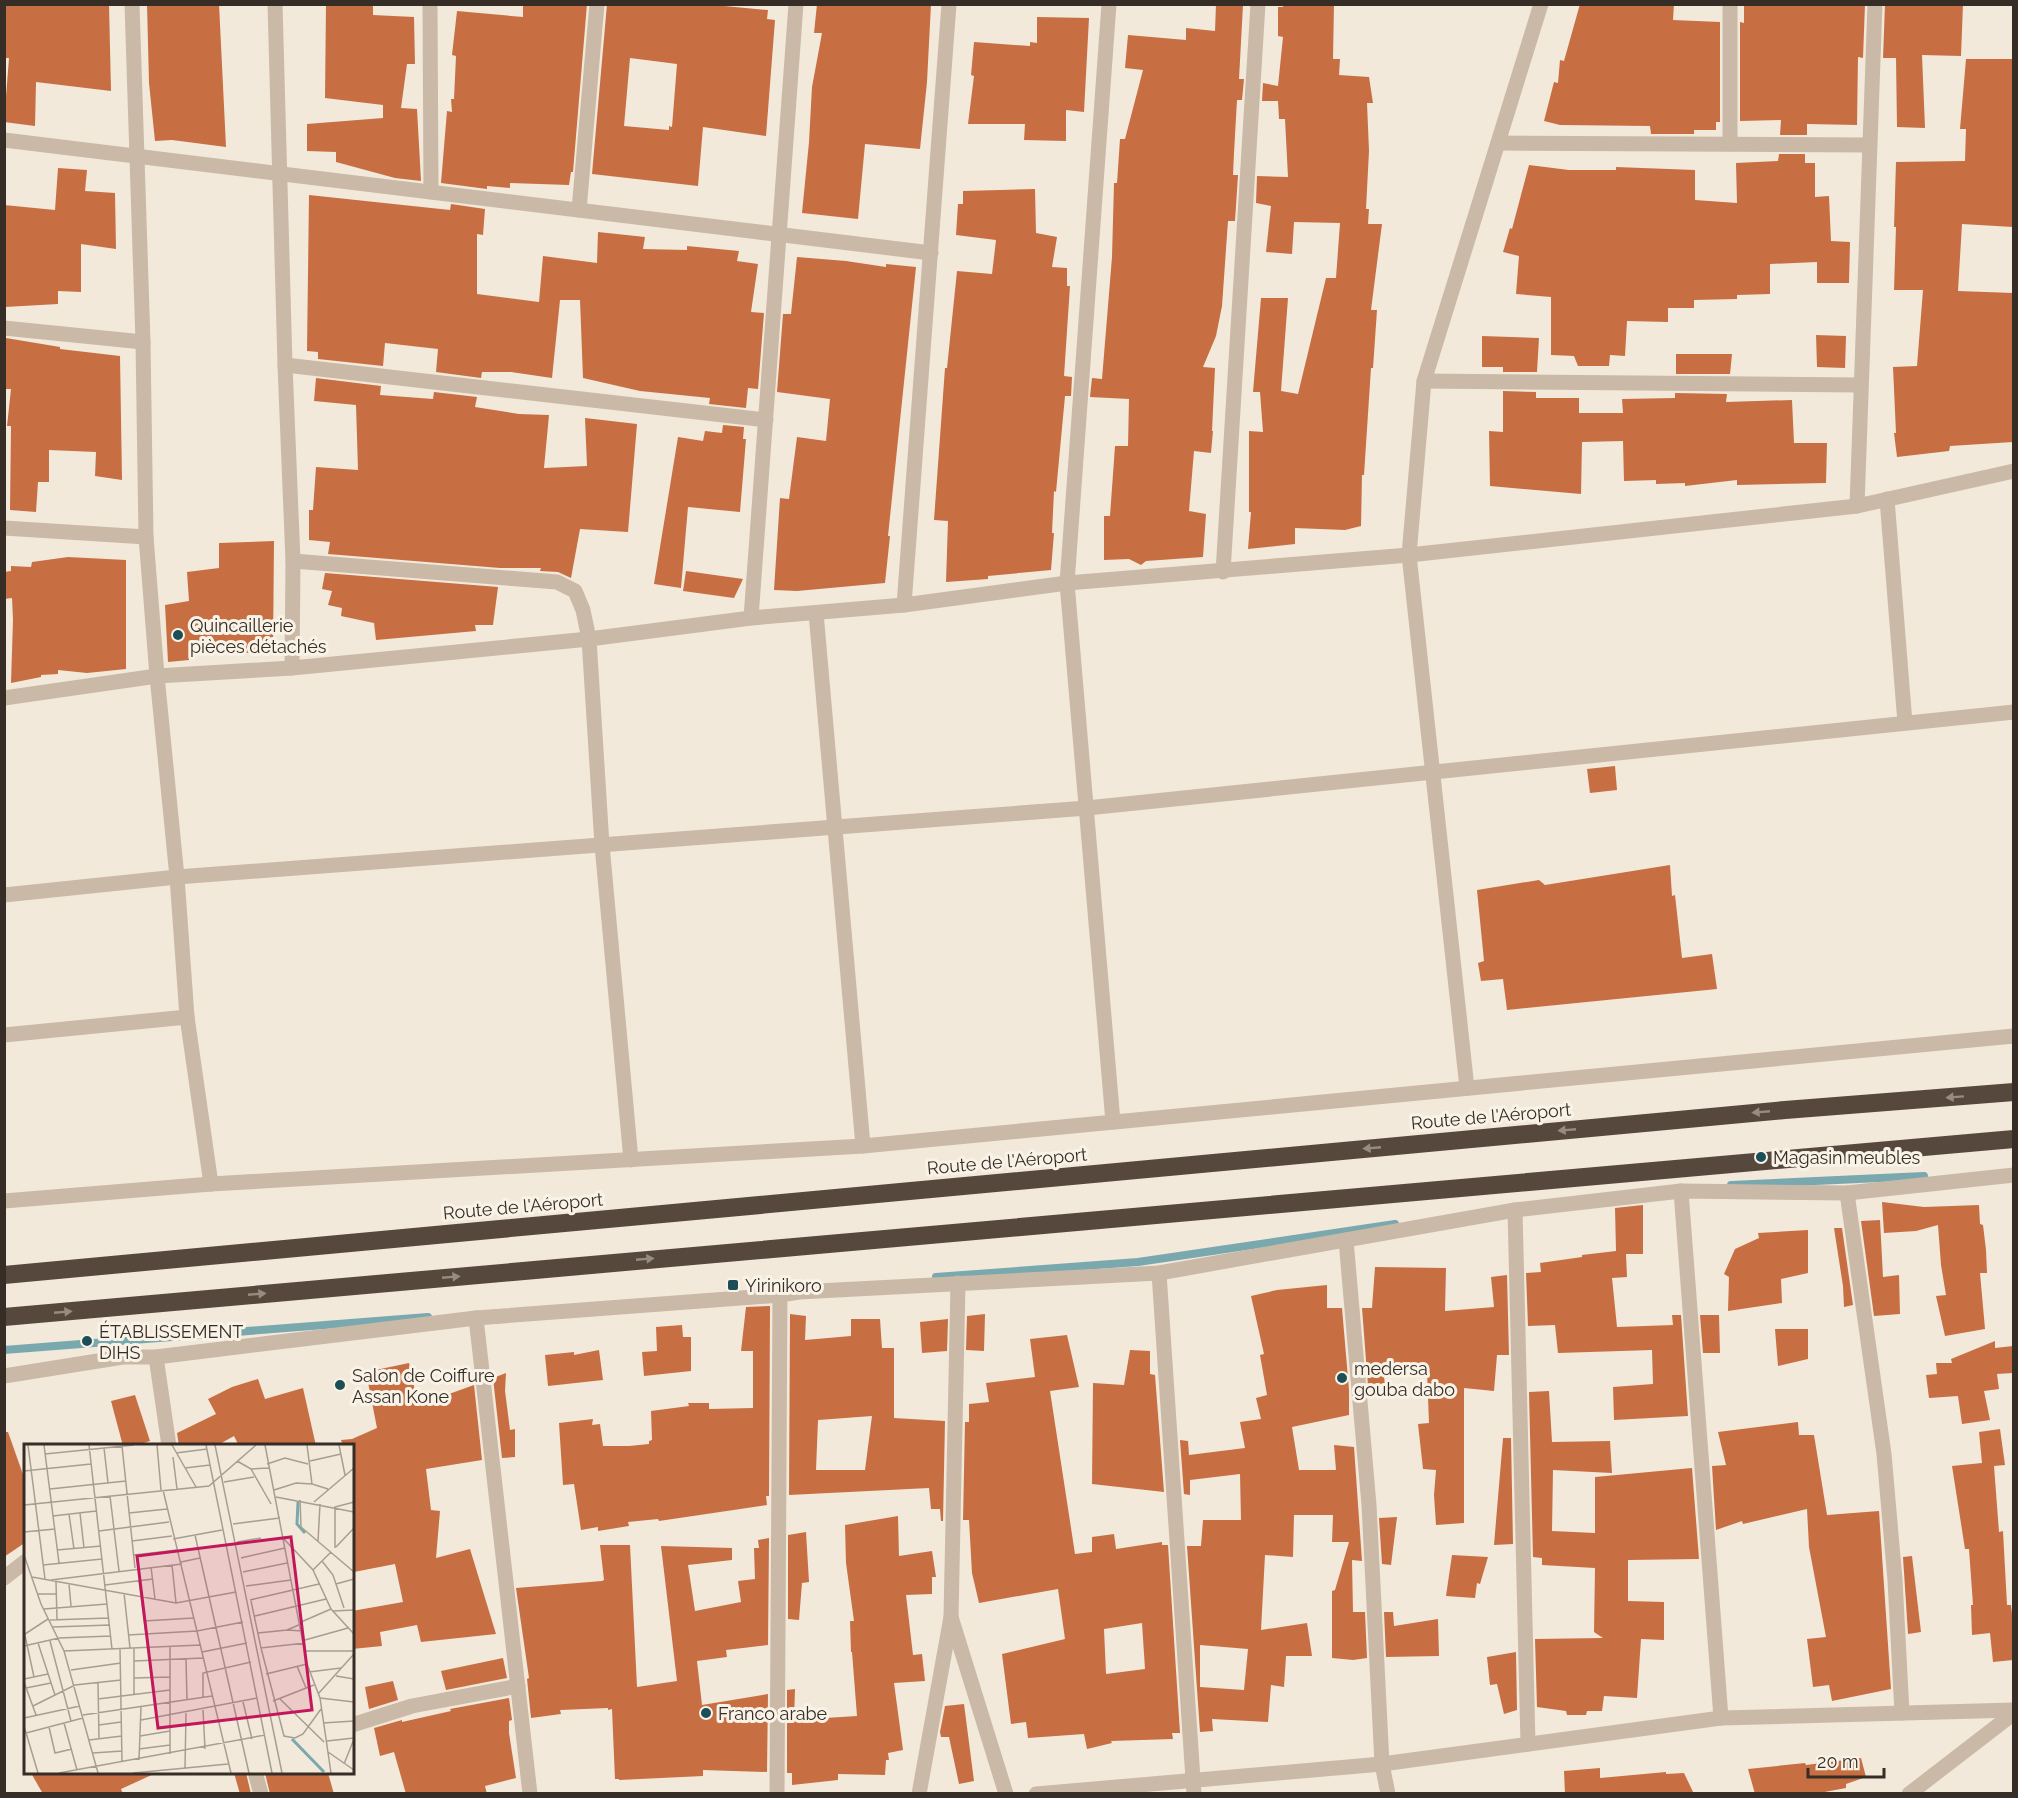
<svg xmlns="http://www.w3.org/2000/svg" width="2018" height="1798" font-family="Raleway,sans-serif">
<rect width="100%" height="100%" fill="#f2e9da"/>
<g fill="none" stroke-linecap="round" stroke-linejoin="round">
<g stroke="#79a8af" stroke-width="8">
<polyline points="1731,1185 1924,1176"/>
<polyline points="936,1277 1138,1262 1395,1224"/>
<polyline points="4,1350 428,1317"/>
</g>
</g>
<g fill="#c76f43" fill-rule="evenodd">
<polygon points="4,4 109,4 111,91 36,82 35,126 4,122 9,58 4,58"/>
<polygon points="147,4 219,4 226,147 172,140 155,141 149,83"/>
<polygon points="326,4 373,4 373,15 414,17 415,64 407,64 401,108 417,109 421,181 395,178 336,162 336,152 307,151 307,124 383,118 383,105 325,98"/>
<polygon points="523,4 587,4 573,172 571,172 569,185 510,183 510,188 487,186 487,189 441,183 447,111 452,112 451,99 454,99 456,56 452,55 457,11 523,17"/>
<path d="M607,4H703L768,10L767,19L775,20L766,136L703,127L698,186L592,174ZM630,58L677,64L672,127L669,126V130L624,126Z"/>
<polygon points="817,4 931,4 927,82 920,149 865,144 858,219 802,213 809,142 812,87 822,33 814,33"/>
<polygon points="1216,4 1243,5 1239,79 1244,79 1242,100 1237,100 1234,153 1233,175 1238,175 1235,221 1228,221 1222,306 1216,336 1203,367 1215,368 1212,431 1213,431 1211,453 1194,451 1189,511 1206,514 1203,557 1146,561 1141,565 1129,559 1104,560 1104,516 1110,516 1115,446 1128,446 1129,399 1090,397 1092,378 1102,379 1112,257 1114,183 1117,183 1120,139 1125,139 1143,70 1125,68 1128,35 1186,40 1186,28 1215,31"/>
<polygon points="1334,4 1333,59 1340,59 1339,75 1369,77 1373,103 1367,103 1369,151 1366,209 1369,209 1368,224 1382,224 1371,310 1377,310 1373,368 1371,368 1364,475 1362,475 1361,526 1345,530 1295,528 1295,544 1248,549 1251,512 1249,512 1249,431 1263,432 1260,392 1253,392 1261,298 1288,298 1281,391 1298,394 1326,278 1336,278 1340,223 1294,222 1292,254 1266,252 1271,206 1256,203 1257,176 1288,177 1285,119 1279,119 1278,101 1262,101 1263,83 1278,86 1283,37 1278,36 1278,7 1283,7 1283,5"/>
<polygon points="1580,4 1674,4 1673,20 1720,22 1720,122 1716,122 1716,130 1694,130 1694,134 1651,134 1650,126 1560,125 1544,121 1554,82 1558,83 1560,60 1564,61"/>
<polygon points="1744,4 1865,4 1863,58 1858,57 1857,125 1807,124 1807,135 1780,135 1781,120 1740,121 1740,22 1744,23"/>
<polygon points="1885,4 1963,4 1961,56 1922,55 1925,128 1897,127 1896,58 1883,58"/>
<polygon points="1037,17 1089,18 1084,112 1066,110 1066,141 1024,140 1025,124 968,124 974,76 971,75 974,42 1030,46 1030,42 1037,43"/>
<polygon points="1966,59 2013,59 2013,227 1962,224 1958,291 2013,293 2013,442 1950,446 1949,451 1897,457 1894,433 1896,433 1893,367 1917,366 1923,290 1894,290 1896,227 1894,227 1896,162 1965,161 1966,129 1960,129"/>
<polygon points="1779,154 1805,154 1805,163 1815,163 1815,197 1829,196 1831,241 1850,242 1849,283 1817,283 1817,262 1770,264 1770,294 1737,295 1737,299 1694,300 1694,308 1668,308 1668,322 1627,321 1625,356 1610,355 1609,366 1578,366 1574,356 1551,355 1551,297 1516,294 1519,256 1503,252 1510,228 1512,229 1529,165 1569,170 1616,170 1616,167 1695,170 1695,200 1737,203 1736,163 1778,161"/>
<polygon points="58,168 87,170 85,191 115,193 116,249 81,244 81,292 58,291 58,304 5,307 6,267 4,267 4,205 55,210"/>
<polygon points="1035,189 1036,233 1057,237 1052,267 1067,268 1067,286 1070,286 1064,376 1072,377 1071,396 1065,396 1056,492 1054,491 1052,533 1054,533 1051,570 988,576 988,579 946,582 948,521 934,520 945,368 947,368 957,271 992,274 996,240 956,235 958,204 963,204 963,191"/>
<polygon points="309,195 450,210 451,204 485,209 483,235 477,234 477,294 539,302 543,256 597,263 598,232 645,237 643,249 687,250 687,246 739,251 737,261 758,264 751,312 764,313 758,389 748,388 746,408 709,404 710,398 640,391 583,378 580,300 560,300 552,378 511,372 482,372 481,378 436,372 438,349 385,343 383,366 318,359 318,352 307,351"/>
<polygon points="797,257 846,261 886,267 886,264 916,267 888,536 890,536 885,583 797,591 774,590 780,498 789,499 797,437 826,441 830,399 777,392 783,314 791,314"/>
<polygon points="1816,335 1846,336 1845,368 1817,367"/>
<polygon points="1482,336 1539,338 1537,372 1503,372 1503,367 1482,367"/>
<polygon points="6,338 60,347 60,349 120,356 122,480 95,476 96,452 49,450 49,482 38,482 36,512 10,510 11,426 7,426 11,389 6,389"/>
<polygon points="1676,354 1732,354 1730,374 1676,374"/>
<polygon points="316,378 381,386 380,395 433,399 434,392 477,397 475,407 519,414 549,415 544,468 587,466 585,418 637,424 628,532 580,529 571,578 558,572 540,571 541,568 500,568 328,554 330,542 309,540 309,510 313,510 316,467 358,470 356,405 314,401"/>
<polygon points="1503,391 1536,392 1536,398 1579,398 1579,413 1623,413 1622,399 1675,398 1675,393 1727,394 1726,402 1792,400 1794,443 1827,443 1826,483 1737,485 1737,480 1685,486 1685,483 1656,484 1656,480 1624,481 1623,441 1582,442 1581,494 1490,486 1489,431 1503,432"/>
<polygon points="723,425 744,427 743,439 746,439 740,512 688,507 681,588 654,584 678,437 703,441 705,431 722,433"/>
<polygon points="274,541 273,651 246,653 246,645 189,645 189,660 168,662 165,605 189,601 187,572 219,568 219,543"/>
<polygon points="68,557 126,560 126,669 87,673 58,670 58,674 41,675 41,677 11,683 13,620 12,598 4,599 4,572 11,571 11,566 31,567 32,562"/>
<polygon points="686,571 743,579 734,598 683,591"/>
<polygon points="325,573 498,587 493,625 475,625 476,631 376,640 374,623 341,616 342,608 328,605 332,591 322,589"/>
<polygon points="1615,766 1617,790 1590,793 1587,769"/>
<polygon points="1670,865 1672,896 1675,895 1682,958 1712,954 1717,989 1507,1010 1503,979 1481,981 1478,963 1484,961 1477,890 1539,880 1545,885"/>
<polygon points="1882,1202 1924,1207 1979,1205 1980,1224 1983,1225 1986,1250 1987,1273 1980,1273 1985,1329 1945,1336 1936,1296 1946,1295 1941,1265 1938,1225 1916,1231 1884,1233"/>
<polygon points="1643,1205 1643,1254 1626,1254 1627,1277 1612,1278 1617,1327 1673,1325 1672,1315 1681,1315 1688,1416 1614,1420 1613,1387 1653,1384 1652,1350 1558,1353 1555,1325 1528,1326 1526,1273 1541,1272 1540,1263 1582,1257 1582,1255 1616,1251 1615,1208"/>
<polygon points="1880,1220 1883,1277 1899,1275 1900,1314 1874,1316 1861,1221"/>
<polygon points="1834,1228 1842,1228 1853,1305 1844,1307 1843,1286"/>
<polygon points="1808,1230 1808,1273 1781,1279 1782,1303 1728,1311 1729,1277 1724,1274 1735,1249 1759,1238 1758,1233"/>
<polygon points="1375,1267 1446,1268 1445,1311 1494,1307 1491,1277 1507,1275 1509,1355 1497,1355 1494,1391 1464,1388 1464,1523 1436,1525 1434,1495 1436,1470 1423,1469 1418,1424 1429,1423 1427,1371 1383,1370 1385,1384 1368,1386 1362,1308 1372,1308"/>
<path d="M1327,1285V1308H1342L1349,1390V1415L1292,1427L1299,1470H1336L1334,1445L1354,1447L1362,1561L1352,1560L1353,1612H1365L1367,1658L1353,1660L1332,1658V1591L1335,1590L1349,1542H1332L1333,1515H1294L1293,1557L1265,1555L1261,1630L1307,1623L1312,1656H1286L1284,1687L1271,1685L1268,1722L1212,1719L1213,1731L1200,1732L1187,1546H1201L1203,1520H1241L1240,1474L1190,1480V1495L1184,1494L1180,1440L1188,1441L1189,1455L1245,1448L1240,1422L1261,1419L1256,1398L1267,1395L1260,1355L1264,1354L1251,1296L1277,1290ZM1200,1645L1248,1649L1244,1690L1200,1687Z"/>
<polygon points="770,1306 769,1496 766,1496 767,1505 659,1521 658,1519 628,1522 629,1526 598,1531 598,1527 581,1530 574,1484 563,1485 559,1423 593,1419 592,1425 600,1424 603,1446 629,1446 649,1444 649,1441 652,1440 651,1411 689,1406 688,1403 709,1403 709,1409 753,1408 753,1351 741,1351 746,1307"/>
<path d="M790,1314L806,1316L805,1340L851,1336V1319H880L882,1348H894V1418L945,1421L943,1521H941L940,1509H931L929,1488L789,1495ZM872,1416L865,1470H816L818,1420Z"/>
<polygon points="985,1314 984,1351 966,1350 967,1316"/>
<polygon points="1700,1315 1719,1315 1720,1353 1703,1353"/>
<polygon points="948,1319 947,1351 922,1353 920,1322"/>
<polygon points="682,1325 683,1337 691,1337 691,1371 644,1376 642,1352 657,1351 656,1327"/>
<polygon points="1775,1329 1808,1329 1808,1359 1778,1366"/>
<path d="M1067,1335L1079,1387L1050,1391L1075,1554L1092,1552V1537L1114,1534L1116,1549L1162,1542V1545H1168L1180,1733H1172L1173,1739L1111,1741L1112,1743L1087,1749L1084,1734L1028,1738L1026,1722L1011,1724L1002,1654L1065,1639L1058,1589L979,1603L972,1573L969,1520H963L965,1422H969V1404L989,1402L986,1383L1035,1377L1030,1339ZM1142,1623L1145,1669L1106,1674L1104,1629Z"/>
<polygon points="1995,1341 1995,1348 2013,1346 2013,1373 1997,1374 1999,1389 1984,1391 1990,1420 1962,1424 1958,1396 1929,1398 1926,1375 1937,1374 1936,1363 1952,1363 1951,1359"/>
<polygon points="599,1350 603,1380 548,1386 545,1355 574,1352 574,1355"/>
<polygon points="1130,1350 1150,1351 1150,1374 1155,1375 1164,1492 1092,1484 1093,1383 1124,1385"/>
<polygon points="409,1363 417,1400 449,1394 474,1385 482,1460 426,1469 431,1510 440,1511 436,1558 470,1549 496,1634 421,1642 417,1625 380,1632 382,1646 352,1649 352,1611 403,1602 395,1564 354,1572 352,1561 352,1446 343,1446 341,1440 352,1439 377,1428 366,1372"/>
<polygon points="506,1373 505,1391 510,1430 515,1429 515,1457 502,1458 493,1378"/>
<polygon points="258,1379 265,1399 303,1388 316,1446 239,1446 234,1436 216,1446 179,1446 177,1433 216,1414 208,1399 232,1387"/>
<polygon points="1549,1391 1552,1442 1610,1441 1612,1473 1553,1470 1552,1531 1595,1533 1595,1477 1692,1468 1699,1559 1628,1560 1628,1601 1664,1602 1664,1640 1641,1639 1637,1698 1604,1696 1602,1711 1587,1711 1586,1715 1567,1715 1566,1711 1537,1707 1535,1639 1603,1638 1594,1632 1595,1568 1542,1565 1542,1558 1533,1557 1529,1392"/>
<polygon points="135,1395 150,1441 134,1446 123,1446 111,1401"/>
<polygon points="1798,1422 1799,1435 1814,1435 1827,1515 1879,1511 1891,1689 1832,1701 1829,1685 1813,1687 1807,1639 1826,1637 1809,1547 1807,1509 1743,1524 1742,1521 1716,1530 1712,1466 1726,1465 1718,1432"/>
<polygon points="2000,1429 2005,1465 1994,1466 1999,1532 2003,1531 2007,1605 2011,1605 2013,1623 2013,1660 1993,1662 1990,1633 1972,1635 1971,1605 1973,1605 1969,1549 1965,1549 1952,1466 1982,1463 1979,1432"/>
<polygon points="4,1432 8,1432 26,1483 26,1542 4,1557"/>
<polygon points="1503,1438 1511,1438 1513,1544 1494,1545"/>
<polygon points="898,1516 899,1556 932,1551 936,1577 932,1577 932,1594 906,1595 913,1655 922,1654 925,1681 894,1683 903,1750 888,1753 889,1760 886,1760 885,1775 838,1774 838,1780 792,1785 792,1773 787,1773 787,1690 795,1689 794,1720 857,1716 852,1652 851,1652 850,1621 854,1621 846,1563 845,1525"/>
<polygon points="1397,1517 1391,1565 1382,1564 1379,1518"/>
<polygon points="806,1532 809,1582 802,1583 799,1620 788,1619 788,1535"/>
<polygon points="769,1538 768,1645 726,1650 727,1657 697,1661 702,1705 768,1694 767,1772 703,1770 703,1776 619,1780 619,1779 615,1779 612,1709 608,1710 608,1708 560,1710 561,1714 531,1718 527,1679 529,1678 516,1588 602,1581 604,1580 600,1545 630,1545 637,1687 677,1681 661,1546 732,1548 732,1560 688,1565 695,1611 741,1602 738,1581 755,1579 754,1548 759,1548 758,1540"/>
<polygon points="1452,1555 1488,1557 1480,1584 1477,1583 1475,1598 1446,1596"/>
<polygon points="1912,1556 1921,1632 1908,1634 1903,1557"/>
<polygon points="1384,1612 1393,1612 1394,1626 1438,1619 1439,1656 1386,1657"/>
<polygon points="1516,1652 1517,1710 1504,1714 1497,1684 1490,1685 1487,1657"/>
<polygon points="503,1658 507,1678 446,1690 441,1671"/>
<polygon points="393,1681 398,1700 369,1709 365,1687"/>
<polygon points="509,1698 512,1720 509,1721 509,1733 516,1778 485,1786 487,1794 406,1794 394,1752 380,1756 374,1728 402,1720 402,1722 451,1711 450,1709"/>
<polygon points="964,1704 974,1781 959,1784 949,1737 941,1737 940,1732 945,1706"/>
<polygon points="1861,1758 1866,1777 1846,1784 1846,1788 1814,1794 1755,1794 1748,1769 1805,1763 1806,1765"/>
<polygon points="1600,1768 1600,1778 1666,1772 1666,1774 1684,1773 1694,1794 1565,1794 1564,1771"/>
<polygon points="31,1773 156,1773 121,1789 123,1794 43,1794"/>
<polygon points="234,1773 246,1773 251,1794 240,1794"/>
<polygon points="265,1773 328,1773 334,1794 270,1794"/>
</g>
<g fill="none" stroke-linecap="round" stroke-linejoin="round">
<g stroke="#cab9a6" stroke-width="15">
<polyline points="132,4 143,342 146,537 157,676 177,877 187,1017 211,1184"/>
<polyline points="275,4 285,365 293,561 292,668"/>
<polyline points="430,4 431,192"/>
<polyline points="1109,4 1067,583 1113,1122"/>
<polyline points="4,140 931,253"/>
<polyline points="1498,143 1869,145"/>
<polyline points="1730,144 1730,4"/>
<polyline points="579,210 597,4"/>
<polyline points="4,328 143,342"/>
<polyline points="285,365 766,420"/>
<polyline points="1424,381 1860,385"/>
<polyline points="1887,499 1905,723"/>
<polyline points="1857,506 1875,4"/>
<polyline points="4,528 146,537"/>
<polyline points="293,561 557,582 575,591 583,610 589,639 602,845 631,1160"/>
<polyline points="1223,572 1258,4"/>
<polyline points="904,605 949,4"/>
<polyline points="816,613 863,1146"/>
<polyline points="751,618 796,4"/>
<polyline points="4,698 157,676 292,668 589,639 751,618 904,605 1067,583 1409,555 1857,506 2014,471"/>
<polyline points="4,895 177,877 1087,808 2014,712"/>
<polyline points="4,1035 187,1017"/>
<polyline points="1467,1088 1409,555 1424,381 1541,4"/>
<polyline points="1681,1191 1721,1718"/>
<polyline points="1847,1193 1884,1454 1895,1580 1902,1713"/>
<polyline points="4,1201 211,1184 863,1146 2014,1036"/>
<polyline points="1515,1210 1528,1744"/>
<polyline points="1346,1240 1369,1505 1382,1764 1388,1794"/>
<polyline points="1159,1273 1194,1794"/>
<polyline points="476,1318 530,1794"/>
<polyline points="156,1357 169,1446"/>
<polyline points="4,1376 123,1357 156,1357 476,1318 780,1295"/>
<polyline points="4,1578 26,1561"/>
<polyline points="951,1617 958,1283"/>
<polyline points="352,1725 412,1706 518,1686"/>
<polyline points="255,1772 261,1794"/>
<polyline points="777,1794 780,1295 799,1292 1159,1273 1515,1210 1681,1191 1847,1193 2014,1175"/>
<polyline points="919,1794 951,1617 1006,1794"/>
<polyline points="1036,1794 1382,1764 1721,1718 2014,1710"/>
<polyline points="1909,1794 2014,1713"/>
</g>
<g stroke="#57483e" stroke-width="18">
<polyline points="4,1275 1785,1110 2014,1092"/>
<polyline points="4,1317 2014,1139"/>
</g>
</g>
<defs><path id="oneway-solid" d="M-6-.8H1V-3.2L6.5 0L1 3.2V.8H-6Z" transform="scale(1.5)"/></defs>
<g fill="#988c81">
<use href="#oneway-solid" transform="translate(1955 1097) rotate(176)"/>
<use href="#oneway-solid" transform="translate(1761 1112) rotate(175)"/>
<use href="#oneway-solid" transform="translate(1567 1130) rotate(175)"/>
<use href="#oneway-solid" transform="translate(1372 1148) rotate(175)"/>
<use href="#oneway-solid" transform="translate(645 1259) rotate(-5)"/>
<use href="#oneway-solid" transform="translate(451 1277) rotate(-5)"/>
<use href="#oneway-solid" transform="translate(257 1294) rotate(-5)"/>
<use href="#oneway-solid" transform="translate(63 1312) rotate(-5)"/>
</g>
<g fill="#1c4e57" stroke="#f9f2e6" stroke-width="2">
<circle cx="178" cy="635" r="6"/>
<circle cx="1761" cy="1157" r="6"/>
<rect x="727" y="1279" width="12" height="12" rx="3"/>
<circle cx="87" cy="1341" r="6"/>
<circle cx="1342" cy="1378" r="6"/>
<circle cx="340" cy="1385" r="6"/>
<circle cx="706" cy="1713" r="6"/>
</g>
<g text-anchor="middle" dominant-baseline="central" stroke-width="6" stroke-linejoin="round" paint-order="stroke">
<g font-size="18" fill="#362d27" stroke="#f9f2e6" text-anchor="start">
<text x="190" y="625">Quincaillerie<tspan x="190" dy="21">pièces détachés</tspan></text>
<text x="1773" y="1157">Magasin meubles</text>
<text x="745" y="1285">Yirinikoro</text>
<text x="99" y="1331">ÉTABLISSEMENT<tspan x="99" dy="21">DIHS</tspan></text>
<text x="1354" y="1368">medersa<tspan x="1354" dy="21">gouba dabo</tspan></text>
<text x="352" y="1375">Salon de Coiffure<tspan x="352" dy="21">Assan Kone</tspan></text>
<text x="718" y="1713">Franco arabe</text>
</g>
<g font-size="18" fill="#362d27" stroke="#f9f2e6">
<text transform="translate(1491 1116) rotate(-5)">Route de l'Aéroport</text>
<text transform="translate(1007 1161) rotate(-5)">Route de l'Aéroport</text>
<text transform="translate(523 1206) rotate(-5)">Route de l'Aéroport</text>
</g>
</g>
<g transform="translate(24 1444)">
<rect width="330" height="330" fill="#f2e9da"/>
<path fill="none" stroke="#79a8af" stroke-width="3" d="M274,58L273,80L281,89M268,295L300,328"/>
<path fill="none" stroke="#a79e92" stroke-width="1.5" d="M4,1L21,135M20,1L35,119M65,1L88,205M133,1L137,46M148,1L172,43M182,1L248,329M191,1L258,329M241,1L283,220L296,254L307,329M283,1L288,40L304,45M315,1L321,31M98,2L111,124M80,4L84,39M152,9L183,5M21,10L110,1M149,13L153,45M213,17L227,25L245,24M286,17L317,10M243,20L261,14L284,20M161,24L186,21M227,25L247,60M0,27L67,20M200,38L230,33M26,45L102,37M139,46L207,329M250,46L272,39L288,40M86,52L90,85M252,53L330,68M276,56L277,83L330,128M290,58L330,24M0,61L185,42L232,1M56,69L60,104M105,69L143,65M45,70L50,105M29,72L72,67M209,80L256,74M90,86L95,127M75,87L145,78M0,88L31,85M171,91L225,329M149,95L198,86M260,95L289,126L307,165L330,190M108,97L148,92M294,97L296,60M213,98L237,94M312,103L330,84M311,104V63L330,58M33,106L77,102M0,111L17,160L40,207L74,329M110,111L153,106M217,114L261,104M298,117L309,131L320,164M157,118L176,114M19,121L78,115M148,121L152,159M127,123L131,155M289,126L307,108M219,128L263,119M8,133L152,159L212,148M27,136L158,120M115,137L122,190M32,138L33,176M45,140L47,162M312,140L330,135M81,141L129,135M222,142L267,136M100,149L106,204M13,150H33M226,156L295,140M227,157L237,204L281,199M20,165L83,160M309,167L330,166M231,172L302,155M26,176L85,174M120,177L170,174M277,178L307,165M277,180L263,186L279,187M29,183L86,181M0,187L10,233M234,189L263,186M1,190L24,175M104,191L173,187L219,178M281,196L324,184M26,197L47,277M14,199L31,251M0,202L35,194L87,192M146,202V310M237,204L260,292L271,294L279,290L297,265M96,205L98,318M40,207L177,201M281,207H330M178,208L223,199M162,215L163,256M110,217L179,214M273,222L282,244M47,226L97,219M285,228L317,224M242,230L283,220M312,232L330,235M110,234L146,233M0,235L24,230M0,238L12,271M74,239L75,295M2,244L27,239M110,250V204M294,250L330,210M179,253V229L227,218M296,254L330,258M74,255L146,246M256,255L300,298M249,257L290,241M219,258L228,295M9,262L51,241L97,236M179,266L181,305M59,271L188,252M0,274L56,262M117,276L233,254M40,279L53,326M299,279L330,277M75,281L97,278M0,282L14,329M25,283L31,309L48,305M2,289L59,274M116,292L146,287M65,296L98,292M303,297L330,294M115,305L146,301M304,308L330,326M69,309L98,307M115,316L117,263M320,320L330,295M161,324L162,269M35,329L241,291M109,329L204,320"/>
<path fill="#c2185b" fill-opacity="0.15" stroke="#c2185b" stroke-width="3" d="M267,93L288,266L134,284L113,112Z"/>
<rect width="330" height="330" fill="none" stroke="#362d27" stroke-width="3"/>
</g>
<rect width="2018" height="1798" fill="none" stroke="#362d27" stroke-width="12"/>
<path d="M1808 1768v9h76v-9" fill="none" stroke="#362d27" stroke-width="3"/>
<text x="1817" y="1768" font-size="18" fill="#362d27" stroke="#f9f2e6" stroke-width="4.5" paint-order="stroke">20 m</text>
</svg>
